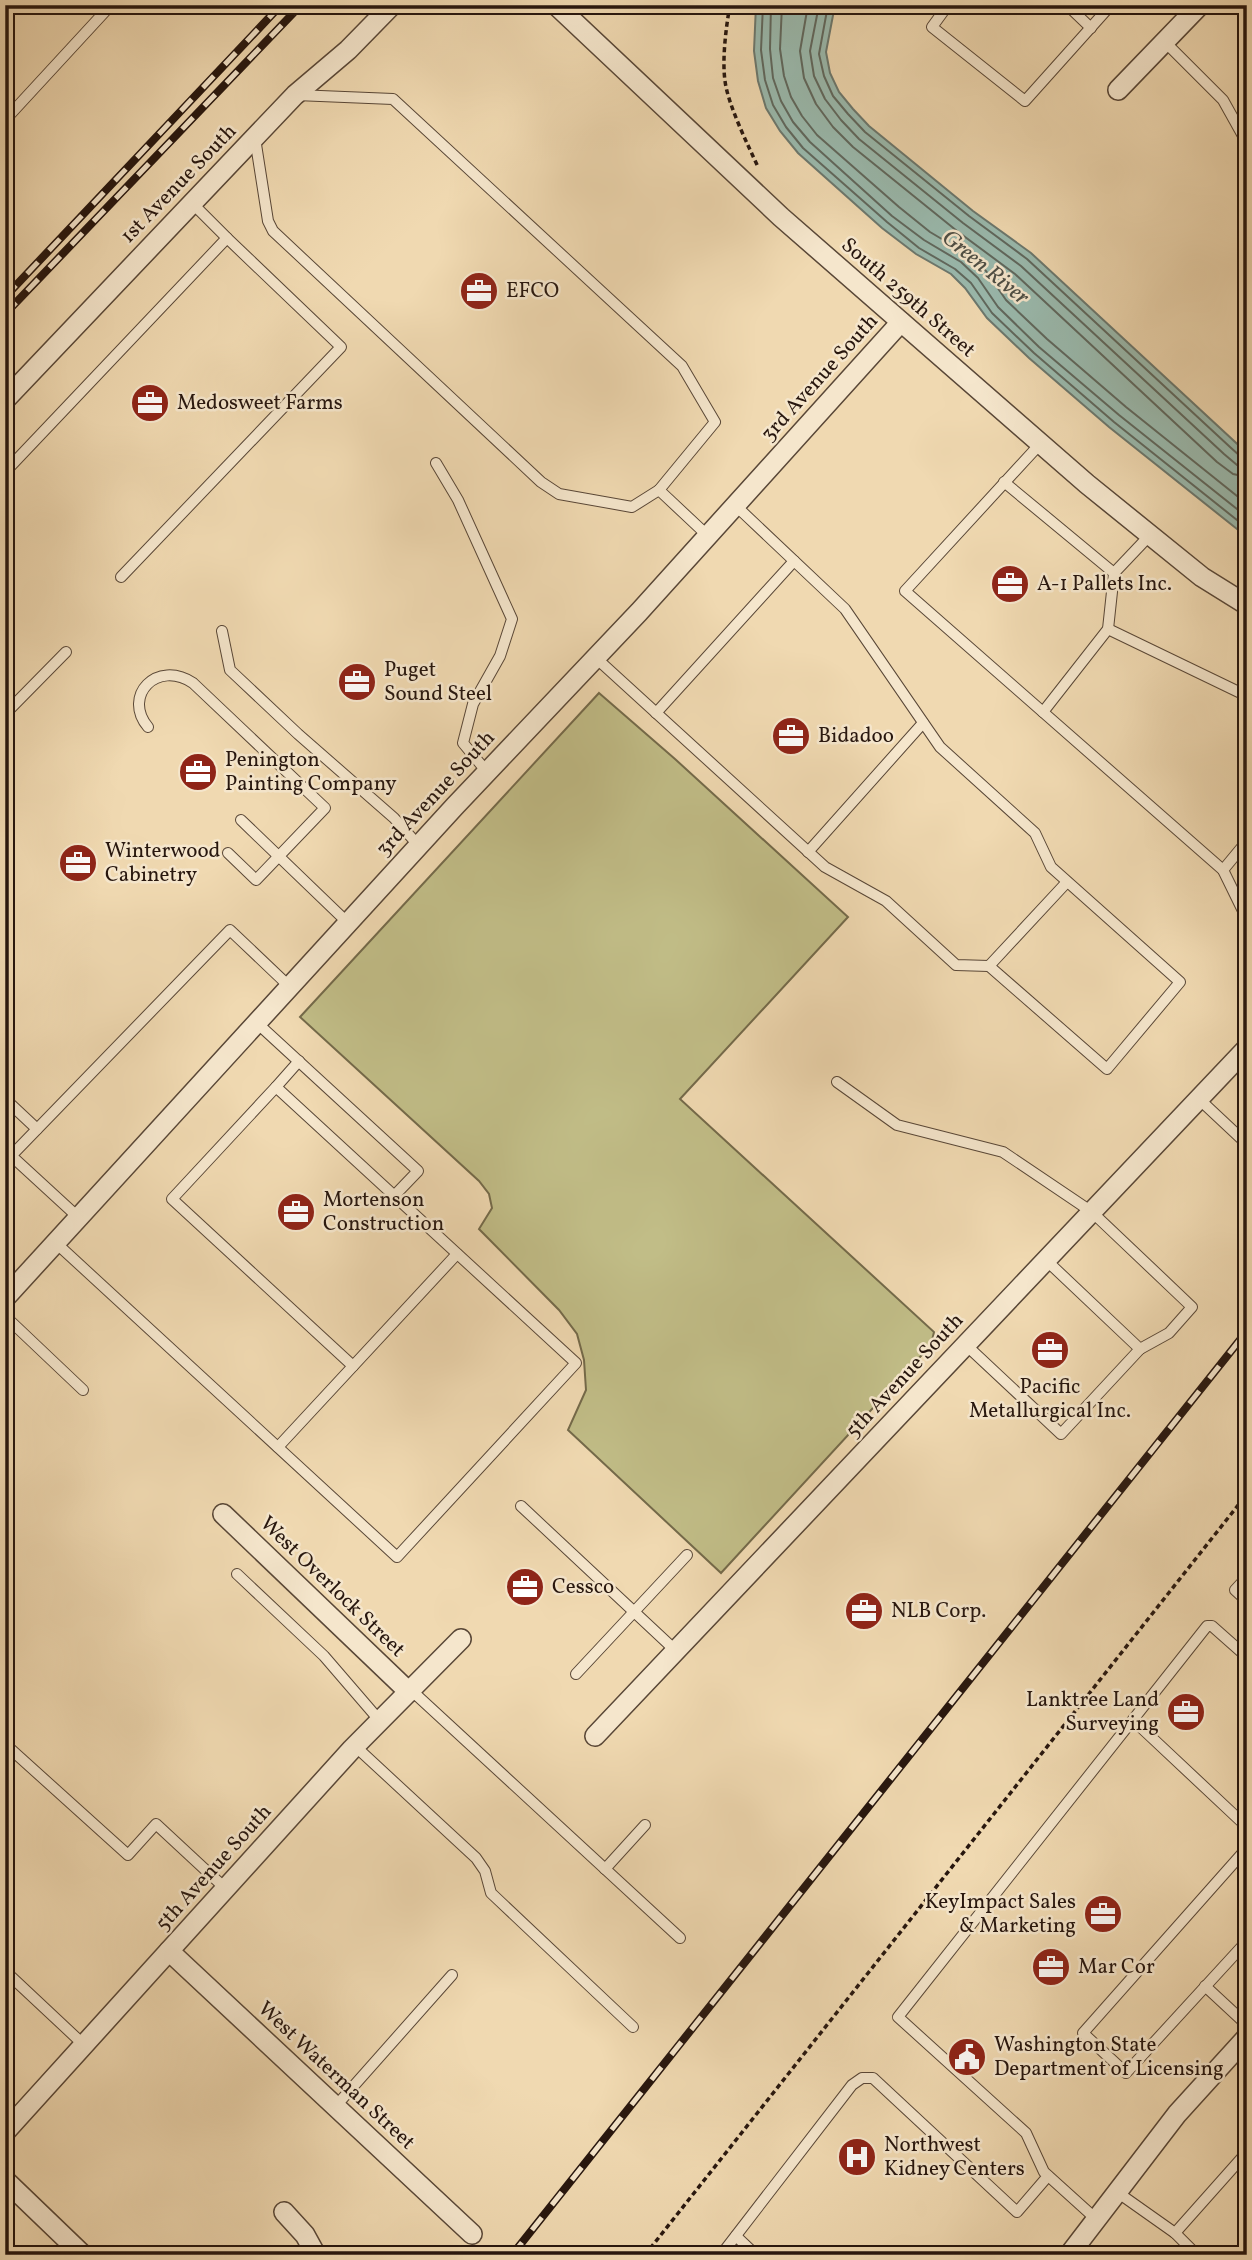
<svg xmlns="http://www.w3.org/2000/svg" width="1252" height="2260" font-family="Vollkorn,serif">
<rect width="100%" height="100%" fill="#f0d9b1"/>
<filter id="stains"><feTurbulence type="fractalNoise" baseFrequency=".00286" numOctaves="4"/><feColorMatrix values="0 0 0 0 .2 0 0 0 0 .09 0 0 0 0 .02 0 0 0 .5 -.17"/></filter>
<radialGradient id="worn" r=".72"><stop offset=".6" stop-color="#630" stop-opacity="0"/><stop offset="1" stop-color="#630" stop-opacity=".3"/></radialGradient>
<polygon fill="#c1bd87" stroke="#746a4a" stroke-width="2" points="599,693 675,759 848,917 680,1099 934,1332 931,1345 721,1573 568,1430 586,1390 584,1360 577,1334 559,1310 479,1229 492,1208 489,1194 479,1181 300,1017"/>
<polygon fill="#9abaae" stroke="#6c786e" stroke-width="2" points="756,5 835,5 826,52 830,73 839,92 853,109 869,126 973,211 1031,253 1247,453 1247,537 1109,427 1029,358 987,318 965,288 951,274 916,254 882,228 798,153 780,131 766,108 758,81 754,51"/>
<g fill="none" stroke-linecap="round" stroke-linejoin="round">
<g stroke="#60685e" stroke-width="2">
<polyline points="763,5 761,50 765,80 773,105 786,127 803,148 887,222 919,248 955,269 971,283 992,313 1034,353 1114,422 1247,528"/>
<polyline points="771,5 770,49 773,78 781,101 793,122 810,142 892,216 924,240 961,262 978,278 998,307 1039,347 1119,415 1247,517"/>
<polyline points="782,5 780,49 784,76 791,97 802,116 817,135 899,207 930,232 967,254 986,271 1006,300 1047,339 1126,407 1247,504"/>
<polyline points="808,5 800,51 804,78 816,104 833,127 853,147 957,231 1015,274 1217,462 1233,474 1247,477"/>
<polyline points="819,5 810,51 814,76 825,99 841,120 859,139 963,223 1021,266 1224,454 1237,465 1247,466"/>
<polyline points="828,5 819,54 824,76 833,96 848,114 865,132 969,216 1027,259 1230,447 1240,456 1247,458"/>
</g>
<defs>
<g id="service">
<polyline points="948,5 932,27 1025,101 1111,5"/>
<polyline points="1067,5 1091,28"/>
<polyline points="1165,42 1223,100 1247,143"/>
<polyline points="296,95 393,99 682,366 715,422 659,490"/>
<polyline points="5,120 111,5"/>
<polyline points="255,138 268,221 273,231 541,482 559,494 632,507 659,490 708,536"/>
<polyline points="1040,444 905,591 1223,870 1247,919"/>
<polyline points="436,463 458,500 512,619 500,656 473,704 463,743 487,772"/>
<polyline points="5,472 227,238 192,203"/>
<polyline points="1004,482 1114,573 1108,629 1043,712"/>
<polyline points="1114,573 1150,535"/>
<polyline points="121,577 341,347 227,238"/>
<polyline points="1108,629 1247,696"/>
<polyline points="222,631 230,670 298,734 394,818 419,846"/>
<polyline points="596,658 825,867 886,901 956,965 989,966 1107,1069 1180,982 1051,867 1035,833 940,747 845,609 735,505"/>
<polyline points="656,713 794,561"/>
<polyline points="5,714 66,652"/>
<path d="M148,727C122,696 157,659 193,683L325,808L256,880L228,853"/>
<polyline points="241,820 348,923"/>
<polyline points="808,852 923,723"/>
<polyline points="1223,870 1247,841"/>
<polyline points="989,966 1067,882"/>
<polyline points="257,1023 418,1171 394,1196"/>
<polyline points="837,1082 897,1125 1003,1152 1092,1212 1192,1307 1169,1333 1140,1349 1046,1260"/>
<polyline points="276,1087 299,1061"/>
<polyline points="5,1099 37,1129"/>
<polyline points="1199,1099 1247,1144"/>
<polyline points="5,1150 79,1218"/>
<polyline points="11,1156 230,930 290,987"/>
<polyline points="56,1243 397,1557 576,1363 276,1087 172,1199 353,1366"/>
<polyline points="5,1316 83,1390"/>
<polyline points="966,1345 1061,1434 1140,1349"/>
<polyline points="278,1447 457,1254"/>
<polyline points="521,1506 676,1651"/>
<polyline points="237,1574 324,1656 380,1721"/>
<polyline points="1247,1577 1235,1590 1247,1601"/>
<polyline points="576,1674 687,1555"/>
<polyline points="411,1690 680,1938"/>
<polyline points="1133,1720 1247,1827"/>
<polyline points="5,1744 128,1855 156,1824 226,1889"/>
<polyline points="355,1746 476,1858 485,1871 491,1893 633,2027"/>
<polyline points="1247,1848 1083,2033 1126,2073 1247,1941"/>
<polyline points="605,1869 645,1825"/>
<polyline points="5,1971 84,2045"/>
<polyline points="1205,1986 1247,2025"/>
<polyline points="335,2107 452,1975"/>
<polyline points="1117,2192 1175,2233 1197,2255"/>
<polyline points="1096,2219 1044,2172 1026,2133 898,2017 1207,1626 1212,1626 1247,1657"/>
<polyline points="1175,2233 1247,2152"/>
<polyline points="736,2236 756,2255"/>
<polyline points="721,2255 852,2085 862,2078 873,2078 1017,2212 1048,2176"/>
</g>
<g id="minor">
<polyline points="556,5 781,217 1087,484 1202,577 1247,605"/>
<polyline points="1118,90 1200,5"/>
<polyline points="5,400 295,95 348,50 392,5"/>
<polyline points="5,1298 455,806 639,612 901,322"/>
<polyline points="223,1514 409,1692"/>
<polyline points="595,1736 1247,1048"/>
<polyline points="169,1951 472,2234"/>
<polyline points="5,2132 352,1749 461,1639"/>
<polyline points="5,2180 83,2255"/>
<polyline points="284,2212 305,2235 316,2255"/>
<polyline points="1069,2255 1177,2114 1247,2037"/>
</g>
</defs>
<use href="#service" stroke="#594737" stroke-width="12"/>
<use href="#minor" stroke="#594737" stroke-width="22"/>
<g stroke="#27160e" stroke-width="3.5" stroke-dasharray="5 3.5" stroke-linecap="butt">
<path d="M730,5C726,27 722,59 725,81C728,105 748,145 758,167"/>
<polyline points="645,2255 1247,1494"/>
</g>
<use href="#service" stroke="#f5e6cc" stroke-width="10"/>
<use href="#minor" stroke="#f5e6cc" stroke-width="19"/>
<defs>
<g id="rail">
<polyline points="5,297 281,5"/>
<polyline points="5,314 301,5"/>
<polyline points="512,2255 1247,1331"/>
</g>
</defs>
<use href="#rail" stroke="#27160e" stroke-width="8"/>
<use href="#rail" stroke="#f5e6cc" stroke-width="5" stroke-dasharray="16" stroke-linecap="butt"/>
</g>
<defs>
<symbol id="office-disc" viewBox="-11 -11 22 22"><circle r="9.5" fill="#8f2418" stroke="#f5e6cc"/><path d="M-6-3h4V-5.5h4V-3h4V5H-6ZM-1-4.5V-3h2v-1.5ZM-6 0V1H6V0Z" fill="#fff"/></symbol>
<symbol id="civic-disc" viewBox="-11 -11 22 22"><circle r="9.5" fill="#8f2418" stroke="#f5e6cc"/><path d="M-.6-6.5H3V-4.5H.6V-3L4-1V1h2V6H-6V1h2V-1L-.6-3ZM-1.2 2.5V6h2.4V2.5Z" fill="#fff"/></symbol>
<symbol id="hospital-disc" viewBox="-11 -11 22 22"><circle r="9.5" fill="#8f2418" stroke="#f5e6cc"/><path d="M-5-5h3v3.5h4V-5h3V5h-3V1.5h-4V5h-3Z" fill="#fff"/></symbol>
</defs>
<g fill-rule="evenodd">
<use href="#office-disc" x="457" y="269" width="44" height="44"/>
<use href="#office-disc" x="128" y="381" width="44" height="44"/>
<use href="#office-disc" x="988" y="562" width="44" height="44"/>
<use href="#office-disc" x="335" y="660" width="44" height="44"/>
<use href="#office-disc" x="769" y="714" width="44" height="44"/>
<use href="#office-disc" x="176" y="750" width="44" height="44"/>
<use href="#office-disc" x="56" y="841" width="44" height="44"/>
<use href="#office-disc" x="274" y="1190" width="44" height="44"/>
<use href="#office-disc" x="1028" y="1328" width="44" height="44"/>
<use href="#office-disc" x="503" y="1565" width="44" height="44"/>
<use href="#office-disc" x="842" y="1589" width="44" height="44"/>
<use href="#office-disc" x="1164" y="1690" width="44" height="44"/>
<use href="#office-disc" x="1081" y="1892" width="44" height="44"/>
<use href="#office-disc" x="1029" y="1945" width="44" height="44"/>
<use href="#civic-disc" x="945" y="2035" width="44" height="44"/>
<use href="#hospital-disc" x="835" y="2135" width="44" height="44"/>
</g>
<g text-anchor="middle" dominant-baseline="central" stroke-width="5" stroke-linejoin="round" paint-order="stroke">
<g font-size="21" fill="#27160e" stroke="#f5e6cc">
<text transform="translate(179 184) rotate(-46)">1st Avenue South</text>
<text transform="translate(908 298) rotate(41)">South 259th Street</text>
<text transform="translate(820 378) rotate(-48)">3rd Avenue South</text>
<text transform="translate(436 794) rotate(-47)">3rd Avenue South</text>
<text transform="translate(905 1376) rotate(-47)">5th Avenue South</text>
<text transform="translate(332 1587) rotate(44)">West Overlock Street</text>
<text transform="translate(214 1868) rotate(-48)">5th Avenue South</text>
<text transform="translate(336 2076) rotate(43)">West Waterman Street</text>
</g>
<g font-size="21" fill="#27160e" stroke="#f5e6cc" text-anchor="start">
<text x="506" y="291">EFCO</text>
<text x="177" y="403">Medosweet Farms</text>
<text x="1037" y="584">A-1 Pallets Inc.</text>
<text x="384" y="670">Puget<tspan x="384" dy="24">Sound Steel</tspan></text>
<text x="818" y="736">Bidadoo</text>
<text x="225" y="760">Penington<tspan x="225" dy="24">Painting Company</tspan></text>
<text x="105" y="851">Winterwood<tspan x="105" dy="24">Cabinetry</tspan></text>
<text x="323" y="1200">Mortenson<tspan x="323" dy="24">Construction</tspan></text>
<text x="1050" y="1387" text-anchor="middle">Pacific<tspan x="1050" dy="24">Metallurgical Inc.</tspan></text>
<text x="552" y="1587">Cessco</text>
<text x="891" y="1611">NLB Corp.</text>
<text x="1159" y="1700" text-anchor="end">Lanktree Land<tspan x="1159" dy="24">Surveying</tspan></text>
<text x="1076" y="1902" text-anchor="end">KeyImpact Sales<tspan x="1076" dy="24">&amp; Marketing</tspan></text>
<text x="1078" y="1967">Mar Cor</text>
<text x="994" y="2045">Washington State<tspan x="994" dy="24">Department of Licensing</tspan></text>
<text x="884" y="2145">Northwest<tspan x="884" dy="24">Kidney Centers</tspan></text>
</g>
<g font-size="23" font-style="italic" fill="#4f4f46" stroke="#f5e6cc">
<text transform="translate(985 268) rotate(39)">Green River</text>
</g>
</g>
<rect width="1252" height="2260" fill="none" stroke="#f0d9b1" stroke-width="28"/>
<rect x="7" y="7" width="1238" height="2246" fill="none" stroke="#27160e" stroke-width="3.5"/>
<rect x="14" y="14" width="1224" height="2232" fill="none" stroke="#27160e" stroke-width="2"/>
<rect width="100%" height="100%" filter="url(#stains)"/>
<rect width="100%" height="100%" fill="url(#worn)"/>
</svg>
